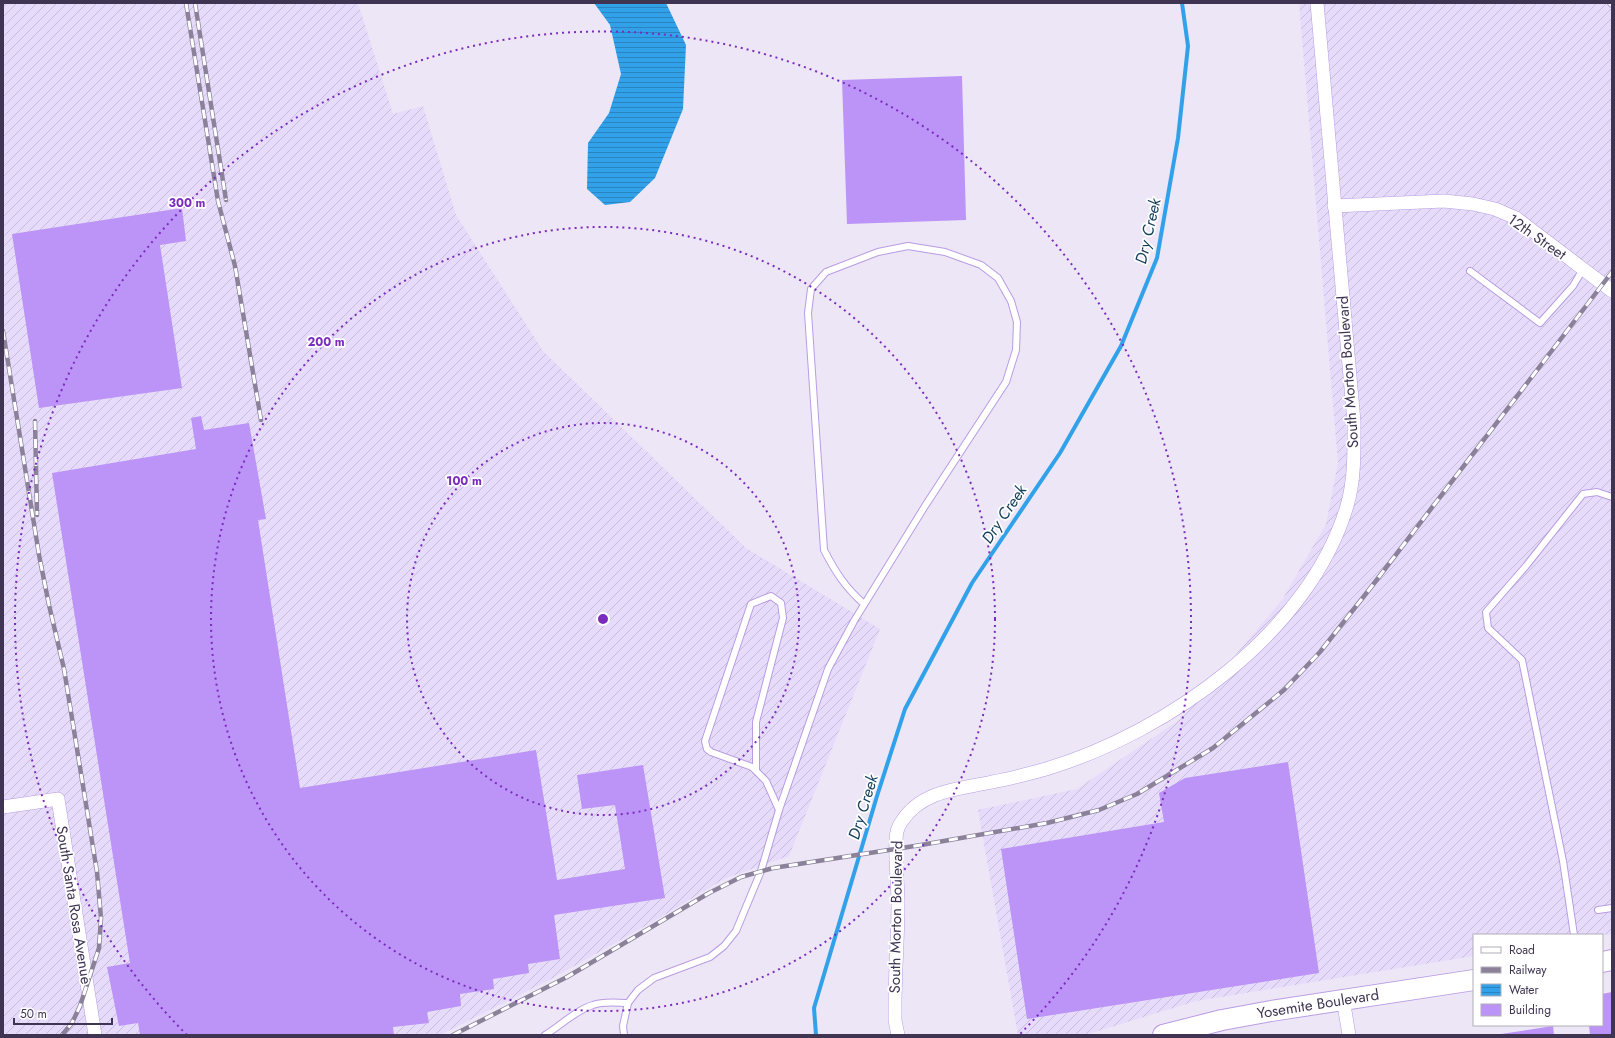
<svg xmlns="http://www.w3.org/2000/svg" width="1615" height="1038" font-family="Jost,sans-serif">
<defs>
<pattern id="industrial-furrows" width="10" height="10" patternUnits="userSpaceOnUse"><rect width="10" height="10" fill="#e6dbfb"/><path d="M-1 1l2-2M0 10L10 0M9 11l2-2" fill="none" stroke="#c6bdd9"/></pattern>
<pattern id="water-rules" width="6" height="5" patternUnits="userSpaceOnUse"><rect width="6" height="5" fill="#31a1e9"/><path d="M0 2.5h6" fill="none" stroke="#2b84bf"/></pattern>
</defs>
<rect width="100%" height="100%" fill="#ece6f6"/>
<g fill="url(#industrial-furrows)">
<polygon points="3,3 358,3 393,114 423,106 456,215 543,351 746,548 880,629 789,856 724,879 668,913 553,978 440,1035 3,1035"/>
<polygon points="1299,3 1612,3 1612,934 1602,935 1474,935 1474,956 1196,1001 1085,1035 1018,1035 978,810 1077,789 1182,718 1282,600 1326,524 1338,463"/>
</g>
<polygon fill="url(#water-rules)" points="594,3 666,3 686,45 683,109 655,178 630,202 605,205 587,189 588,143 609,113 621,74 610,25"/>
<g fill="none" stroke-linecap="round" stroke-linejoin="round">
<polyline stroke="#31a1e9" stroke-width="4" points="816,1035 814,1008 877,796 905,709 972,583 1060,453 1121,346 1157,258 1178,138 1188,46 1182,3"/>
</g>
<g fill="#bc93f6">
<polygon points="962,76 966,220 847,224 842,80"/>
<polygon points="182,208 186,241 160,245 182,388 39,408 12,234"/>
<polygon points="201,416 204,430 249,423 266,519 258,520 300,788 536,750 557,880 625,869 615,805 582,809 577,775 643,765 665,898 554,915 560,959 528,964 529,973 493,979 494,989 460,994 461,1006 427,1012 429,1023 393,1027 394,1035 140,1035 138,1023 119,1026 107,967 130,963 52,473 196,449 191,418"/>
<polygon points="1288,762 1319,973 1027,1019 1001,849 1164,822 1159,793 1185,778"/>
<polygon points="1612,992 1612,1035 1590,1035 1589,1025 1602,1025 1602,994"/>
<polygon points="1553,1026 1554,1035 1501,1035 1501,1034"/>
</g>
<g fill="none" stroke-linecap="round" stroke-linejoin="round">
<defs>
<g id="lane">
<polyline points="1611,3 1612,4"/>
<polyline points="1470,271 1540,323 1573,286 1583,269"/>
<polyline points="756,771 756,722 783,618 781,603 771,596 751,604 705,741 707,749 711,752 752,767 766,781 779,810"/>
<polyline points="1598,910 1612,908"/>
<polyline points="1574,935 1563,861 1522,660 1488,628 1486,612 1526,566 1583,494 1597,492 1612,497"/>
<path d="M545,1035C560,1026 576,1010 593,1005C604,1001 617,1003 628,1003"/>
<path d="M624,1035L623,1026L628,1003L638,990L654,978L710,957L724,946L736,931L761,871L779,810L828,669L854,621L925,506L1006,382L1016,350L1017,322L1011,301L998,278L981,265L945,252L908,246L878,252L826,272L811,289L808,313L824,550C836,573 845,587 864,604"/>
</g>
<g id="street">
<polyline points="1334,206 1444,201 1473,204 1495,209 1516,218 1612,291"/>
<polyline points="3,807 58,799 95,1035"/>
<polyline points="1343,999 1349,1035"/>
<path d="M898,1035L895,1020V1006C895,972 898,938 898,904C898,883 895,862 896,841C896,833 898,826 902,821C922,790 960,789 992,782C1010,779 1028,774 1046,769C1168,732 1309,633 1347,506C1355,479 1354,449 1354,422L1317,3"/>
</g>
<g id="primary">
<polyline points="1602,962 1612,960"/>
<polyline points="1163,1035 1222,1020 1271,1011 1474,980"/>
</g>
</defs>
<use href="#lane" stroke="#b99ce4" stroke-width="8"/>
<use href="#street" stroke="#b99ce4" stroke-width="14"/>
<use href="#primary" stroke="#b99ce4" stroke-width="22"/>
<use href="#lane" stroke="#fff" stroke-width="6"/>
<use href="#street" stroke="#fff" stroke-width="13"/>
<use href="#primary" stroke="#fff" stroke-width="20"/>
<defs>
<g id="rail">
<polyline points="186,3 218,201 235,266 261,420"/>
<polyline points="195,3 226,200"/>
<polyline points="3,331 39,555 49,605 64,669 97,872 101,918 99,948 80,1006 72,1023 62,1035"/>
<polyline points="35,421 37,515"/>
<polyline points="453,1035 567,977 709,893 741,877 773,868 921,845 1047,823 1099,810 1137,794 1213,748 1284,690 1320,652 1372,586 1612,272"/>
</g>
</defs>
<use href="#rail" stroke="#8b829a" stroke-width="4.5"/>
<use href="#rail" stroke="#fff" stroke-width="3" stroke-dasharray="9" stroke-linecap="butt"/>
</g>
<g fill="none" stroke="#7b2cbf" stroke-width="2" stroke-dasharray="2 4">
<circle cx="603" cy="619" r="196"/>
<circle cx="603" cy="619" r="392"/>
<path d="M187 1035A588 588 0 1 1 1019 1035"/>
</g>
<g text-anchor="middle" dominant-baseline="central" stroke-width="3.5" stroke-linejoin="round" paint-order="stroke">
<g font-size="15" fill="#3f3451" stroke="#fff">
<text transform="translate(1537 237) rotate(35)">12th Street</text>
<text transform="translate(1348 372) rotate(-94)">South Morton Boulevard</text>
<text transform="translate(74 905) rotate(81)">South Santa Rosa Avenue</text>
<text transform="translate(896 917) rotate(-89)">South Morton Boulevard</text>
<text transform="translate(1318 1004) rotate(-9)">Yosemite Boulevard</text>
</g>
<g font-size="16" font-style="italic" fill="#133f5c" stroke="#fff">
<text transform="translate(1148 231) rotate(-77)">Dry Creek</text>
<text transform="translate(1004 514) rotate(-56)">Dry Creek</text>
<text transform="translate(863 807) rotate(-73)">Dry Creek</text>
</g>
</g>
<circle cx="603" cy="619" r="6" fill="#7b2cbf" stroke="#fff" stroke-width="2"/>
<g font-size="12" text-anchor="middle" font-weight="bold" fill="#7b2cbf" stroke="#fff" stroke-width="3.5" stroke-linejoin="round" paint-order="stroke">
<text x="187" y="207">300 m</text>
<text x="326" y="346">200 m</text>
<text x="464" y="485">100 m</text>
</g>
<rect width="1615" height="1038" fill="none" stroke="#3f3451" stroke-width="8"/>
<rect x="1473" y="934" width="130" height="92" fill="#ffffff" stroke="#b2aeb9"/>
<rect x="1481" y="947" width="20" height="6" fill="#ffffff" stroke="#b2aeb9"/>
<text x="1509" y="954" font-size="12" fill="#3f3451">Road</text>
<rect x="1481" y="967" width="20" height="6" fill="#8b829a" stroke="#b2aeb9"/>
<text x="1509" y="974" font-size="12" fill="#3f3451">Railway</text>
<rect x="1481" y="984" width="20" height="12" fill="url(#water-rules)" stroke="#b2aeb9"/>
<text x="1509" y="994" font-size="12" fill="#3f3451">Water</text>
<rect x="1481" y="1004" width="20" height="12" fill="#bc93f6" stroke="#b2aeb9"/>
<text x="1509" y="1014" font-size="12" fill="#3f3451">Building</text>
<path d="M14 1018v6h98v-6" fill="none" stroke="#3f3451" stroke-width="2"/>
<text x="20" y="1018" font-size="12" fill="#3f3451" stroke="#ffffff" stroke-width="3" paint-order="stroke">50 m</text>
</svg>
